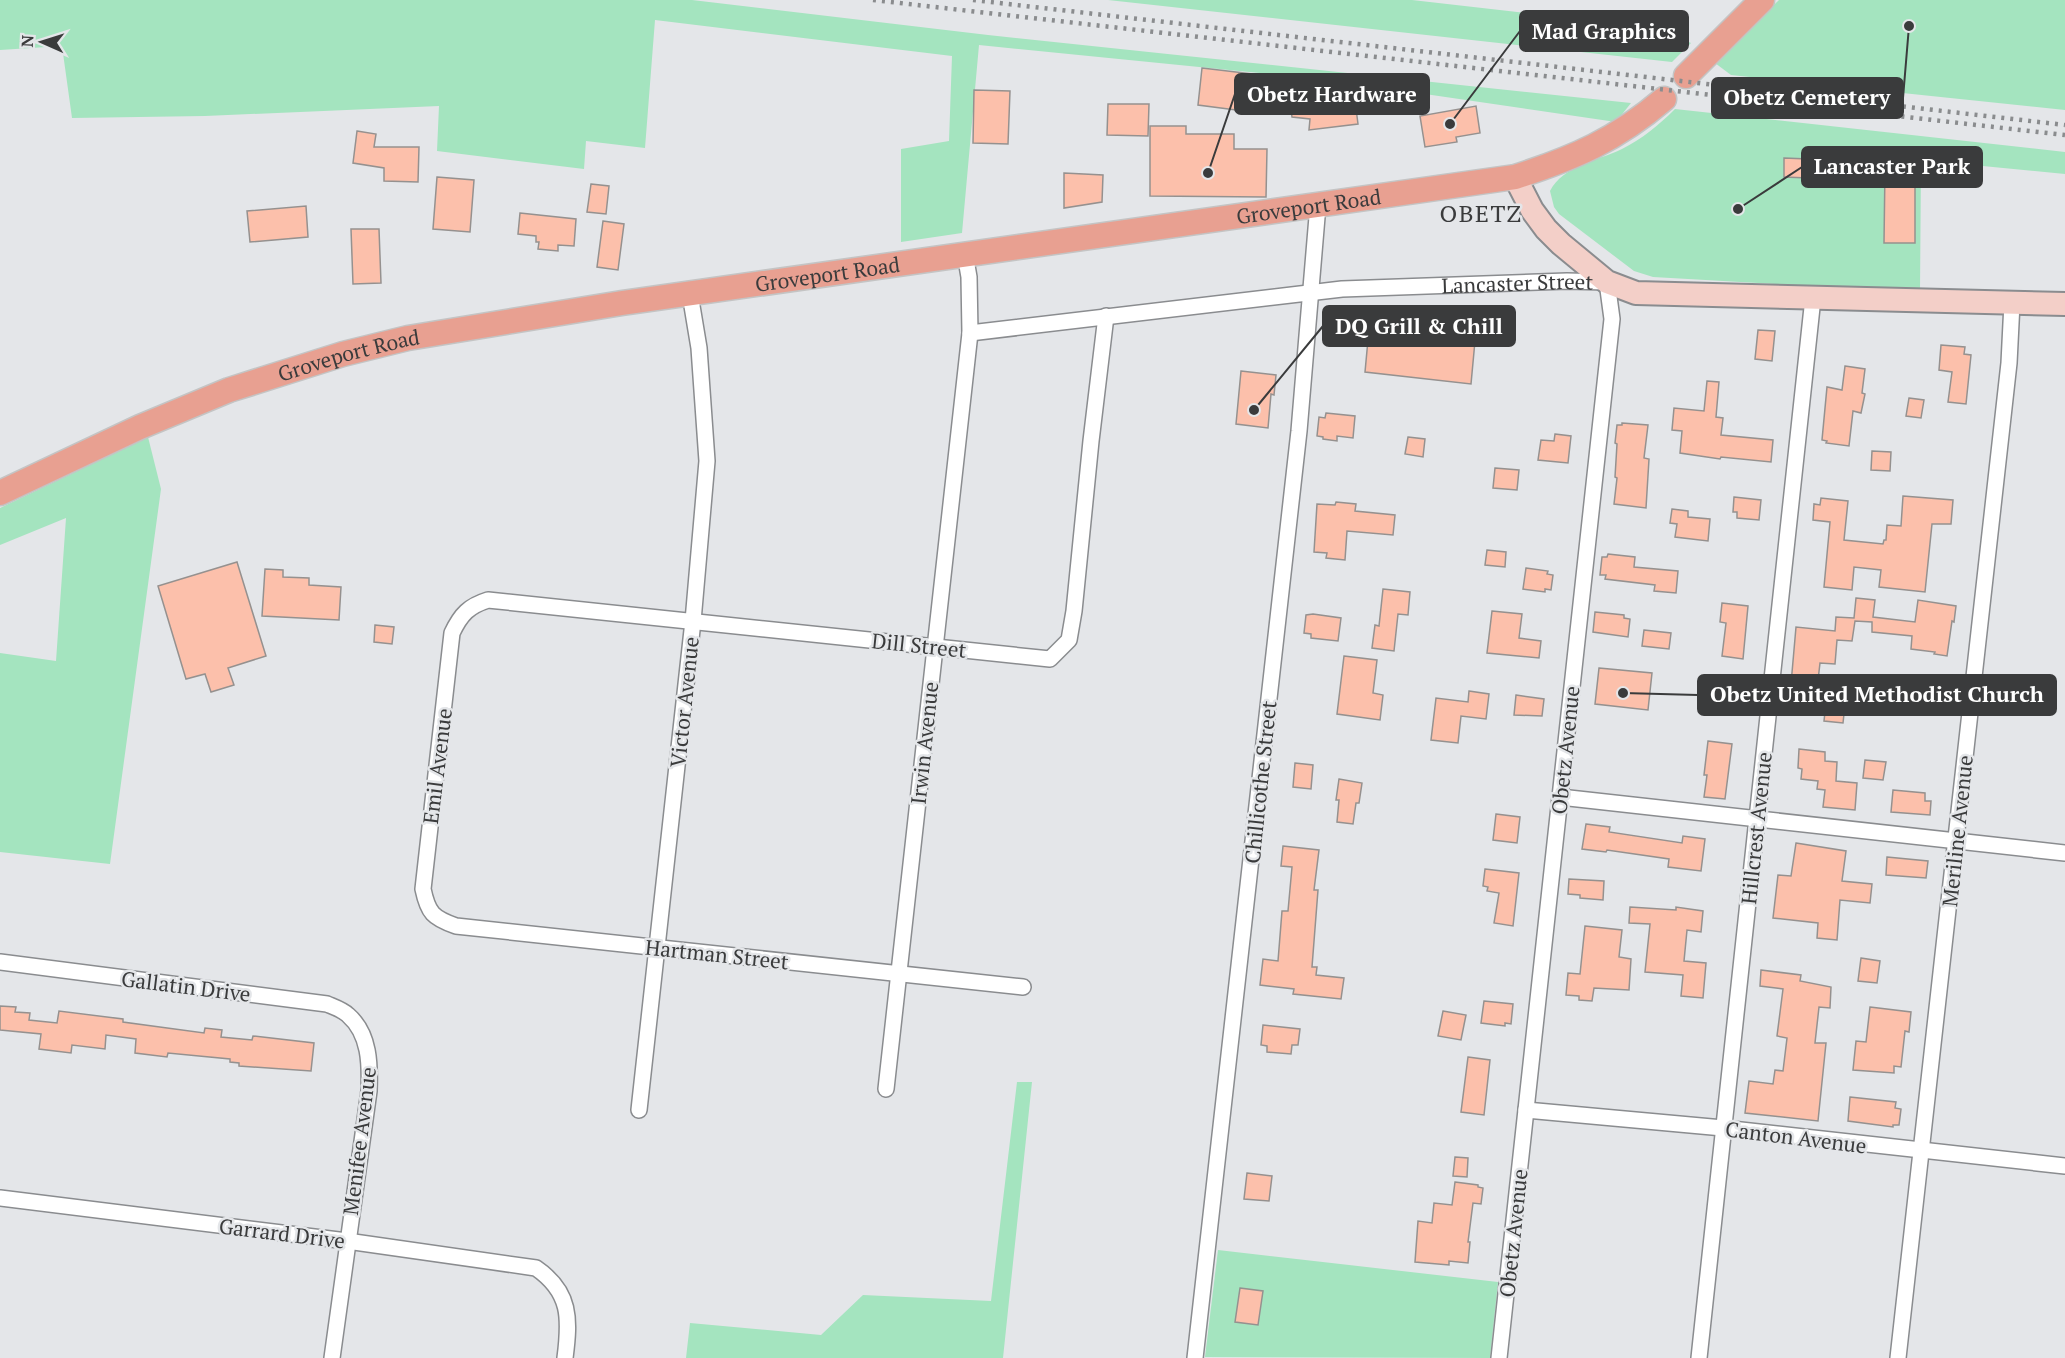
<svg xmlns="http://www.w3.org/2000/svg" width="2065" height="1358" font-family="'PT Serif',serif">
<rect width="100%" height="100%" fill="#e4e6e9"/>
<g fill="#a4e4bf">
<polygon points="0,0 692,0 988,35 1631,103 1616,122 1329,80 979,45 962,233 901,242 901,149 949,141 952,56 655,20 645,148 586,141 584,169 437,151 439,106 205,116 72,118 62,46 0,50"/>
<polygon points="1108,0 1412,0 1656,28 1691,43 1672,62"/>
<polygon points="1779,0 2065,0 2065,110 1731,75 1715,63"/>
<path d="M1675,109L2065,152V174L1921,160L1920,292L1653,277L1634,271L1559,214L1554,207L1550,191C1563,166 1597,161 1622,149C1642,139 1659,125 1675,109Z"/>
<polygon points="148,437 161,489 110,864 0,852 0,653 56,661 66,518 0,545 0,508"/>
<polygon points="1017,1082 1032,1082 1003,1358 686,1358 690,1323 821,1335 863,1295 991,1301"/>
<polygon points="1218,1250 1498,1282 1490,1358 1205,1357"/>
</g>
<g fill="#fcc0ab" stroke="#95918f" stroke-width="1.5">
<polygon points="1202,68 1286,78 1284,96 1261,94 1259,113 1198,105"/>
<polygon points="1353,85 1358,124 1309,130 1310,119 1292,117 1289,94"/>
<polygon points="974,90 1010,91 1008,144 973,143"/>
<polygon points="1108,104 1149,104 1148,136 1107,135"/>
<polygon points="1476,106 1480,133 1456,137 1457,142 1425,147 1420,116"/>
<polygon points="1150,126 1186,126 1186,134 1234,134 1234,149 1267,149 1266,197 1150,196"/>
<polygon points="357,131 376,134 374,147 419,147 418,182 384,181 384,168 353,163"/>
<polygon points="1784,158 1808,159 1808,178 1784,177"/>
<polygon points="1885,168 1915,168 1915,243 1884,243"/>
<polygon points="1064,173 1103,175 1102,202 1064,208"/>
<polygon points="437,177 474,180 470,232 433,229"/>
<polygon points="591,184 609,186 606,214 587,212"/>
<polygon points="306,206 308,237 250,242 247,211"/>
<polygon points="520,213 576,219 574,246 558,245 558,251 538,249 539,242 536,242 536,236 518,234"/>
<polygon points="603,221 624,224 618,270 597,267"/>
<polygon points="351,229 379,229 381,283 353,284"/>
<polygon points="1369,329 1475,341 1471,384 1365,372"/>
<polygon points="1758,330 1775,331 1772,361 1755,359"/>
<polygon points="1941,345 1965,347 1964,354 1971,355 1966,404 1948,402 1952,372 1939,370"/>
<polygon points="1845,366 1865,369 1862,393 1865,394 1861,413 1853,411 1849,446 1826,443 1827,441 1822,440 1827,387 1842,390"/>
<polygon points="1241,371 1276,375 1274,395 1271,394 1268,428 1236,424"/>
<polygon points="1707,381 1719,382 1716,417 1723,418 1721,435 1773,440 1771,462 1721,457 1720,459 1680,453 1682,431 1672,430 1674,408 1704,411"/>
<polygon points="1909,398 1924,400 1921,418 1906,416"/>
<polygon points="1326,413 1355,416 1353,438 1337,436 1337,441 1323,439 1323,437 1317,436 1319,417 1325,418"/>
<polygon points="1622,423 1648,425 1644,458 1649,459 1646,508 1614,504 1617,478 1615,477 1617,444 1615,443 1617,425 1622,425"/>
<polygon points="1555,434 1571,436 1568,463 1538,460 1541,440 1554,441"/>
<polygon points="1408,437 1425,439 1423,457 1405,454"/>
<polygon points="1872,451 1891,452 1890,471 1871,470"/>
<polygon points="1495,468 1519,470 1517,490 1493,488"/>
<polygon points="1903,496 1953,500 1951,524 1932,524 1925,592 1879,587 1881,570 1854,567 1852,590 1824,587 1830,522 1813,520 1814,504 1820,505 1821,498 1848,501 1844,540 1883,544 1884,540 1886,540 1887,525 1901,526"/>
<polygon points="1734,497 1761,500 1759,520 1737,518 1737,512 1733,512"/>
<polygon points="1336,502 1356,504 1355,511 1395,515 1393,535 1347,531 1345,560 1326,558 1327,553 1314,552 1317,504 1335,505"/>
<polygon points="1672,509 1688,511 1688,517 1710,519 1708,541 1675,537 1677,524 1670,523"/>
<polygon points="1487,550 1506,552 1505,567 1485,565"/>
<polygon points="1608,554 1635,557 1634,567 1678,571 1676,593 1654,591 1655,585 1605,579 1606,575 1600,575 1602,557 1607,557"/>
<polygon points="237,562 266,656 228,668 234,685 211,692 205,674 186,679 158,586"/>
<polygon points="1526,568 1548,571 1547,574 1553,575 1551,590 1545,589 1545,592 1523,589"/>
<polygon points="265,569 283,570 283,577 309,578 309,585 341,587 339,620 262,616"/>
<polygon points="1383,589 1410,592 1408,615 1398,614 1394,651 1372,648 1375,625 1379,626"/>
<polygon points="1856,598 1875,600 1873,617 1915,622 1918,600 1956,606 1954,622 1952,621 1947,656 1934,654 1935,652 1911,649 1912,636 1872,632 1872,622 1855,621 1852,641 1837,640 1835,664 1820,663 1817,689 1795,686 1796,684 1791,684 1796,627 1835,631 1836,617 1854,618"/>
<polygon points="1722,603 1748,606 1743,659 1722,656 1726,623 1720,622"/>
<polygon points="1492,611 1522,614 1519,638 1541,641 1539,658 1487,653"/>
<polygon points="1595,612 1624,615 1624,618 1630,619 1628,637 1593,632"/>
<polygon points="1313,614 1341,618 1338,641 1311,638 1311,634 1304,633 1306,615"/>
<polygon points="375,625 394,627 392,644 374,642"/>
<polygon points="1644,630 1671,633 1669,649 1642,646"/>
<polygon points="1344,656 1377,660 1373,693 1383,695 1380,720 1337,714"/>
<polygon points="1599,668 1652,673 1648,710 1595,704"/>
<polygon points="1469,691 1489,694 1486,719 1461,716 1458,743 1431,740 1436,698 1468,702"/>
<polygon points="1516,695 1544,699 1542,716 1514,715"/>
<polygon points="1826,703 1845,705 1843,723 1824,721"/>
<polygon points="1708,741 1732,744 1725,799 1704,797 1707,775 1704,775"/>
<polygon points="1799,749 1825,752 1825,761 1837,762 1836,781 1857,783 1855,810 1823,807 1825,790 1817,789 1818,781 1801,779 1802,769 1798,768"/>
<polygon points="1865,760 1886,762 1883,780 1863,778"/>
<polygon points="1295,763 1313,765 1311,789 1293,787"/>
<polygon points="1339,779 1362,783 1359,803 1356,803 1353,824 1337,822 1339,800 1336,800"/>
<polygon points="1893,790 1925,793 1925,801 1931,801 1930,815 1891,812"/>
<polygon points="1496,814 1520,817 1517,843 1493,840"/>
<polygon points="1586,824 1610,827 1609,832 1682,843 1683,836 1705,839 1701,871 1668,867 1669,859 1607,850 1606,852 1582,849"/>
<polygon points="1796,843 1846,851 1842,881 1872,884 1870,903 1840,900 1837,940 1817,938 1818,923 1773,918 1778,875 1791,876"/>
<polygon points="1283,846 1319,850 1314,890 1318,890 1312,967 1317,967 1316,975 1344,978 1341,999 1293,994 1294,989 1260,985 1263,959 1278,961 1282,911 1288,911 1292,867 1281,866"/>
<polygon points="1887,857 1928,861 1926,878 1886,875"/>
<polygon points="1485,869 1519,873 1513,926 1494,923 1499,893 1487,891 1488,887 1483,886"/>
<polygon points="1569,879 1604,881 1603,900 1580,898 1580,895 1568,894"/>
<polygon points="1630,907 1676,910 1676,907 1703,911 1701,932 1687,930 1684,961 1706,963 1703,998 1681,996 1683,975 1645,972 1650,924 1629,923"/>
<polygon points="1585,926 1622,930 1619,957 1631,959 1629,990 1594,988 1592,1001 1579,1000 1579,996 1566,995 1568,973 1580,974"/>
<polygon points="1861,958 1880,961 1877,983 1858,981"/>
<polygon points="1761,970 1801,975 1800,981 1831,987 1830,1008 1819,1007 1815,1043 1826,1043 1818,1121 1745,1113 1749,1081 1773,1084 1775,1070 1783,1071 1787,1038 1777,1036 1783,989 1760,986"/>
<polygon points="1484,1001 1513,1004 1511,1024 1505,1023 1505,1026 1481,1023"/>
<polygon points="0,1006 16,1007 15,1012 30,1013 29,1020 57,1023 59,1011 123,1019 123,1022 204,1033 205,1028 222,1030 221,1037 252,1040 253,1036 314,1043 311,1071 239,1066 239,1063 230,1062 230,1059 168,1053 167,1057 135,1053 136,1039 106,1035 105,1049 72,1045 71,1053 39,1049 41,1034 0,1030"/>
<polygon points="1870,1007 1911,1012 1909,1032 1905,1031 1901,1067 1894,1066 1894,1073 1853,1070 1856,1041 1866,1042"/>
<polygon points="1443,1011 1466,1015 1461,1040 1438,1036"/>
<polygon points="1263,1025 1300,1029 1298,1045 1292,1045 1291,1054 1267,1052 1267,1046 1261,1045"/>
<polygon points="1468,1057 1490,1060 1484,1115 1461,1112"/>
<polygon points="1850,1097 1896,1102 1895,1108 1901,1109 1899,1125 1893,1125 1893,1127 1848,1121"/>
<polygon points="1455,1157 1468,1158 1467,1177 1453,1176"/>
<polygon points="1247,1173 1272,1176 1269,1201 1244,1199"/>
<polygon points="1455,1182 1478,1185 1478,1187 1483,1188 1481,1204 1473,1203 1468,1242 1470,1242 1468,1263 1449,1261 1449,1265 1415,1262 1418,1221 1432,1223 1434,1203 1452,1205"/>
<polygon points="1240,1288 1263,1291 1258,1325 1235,1322"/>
</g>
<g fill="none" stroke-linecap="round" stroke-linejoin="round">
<defs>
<g id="street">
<path id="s1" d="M970,333L1342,289L1567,281L1607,282L1612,319L1499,1358"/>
<polyline points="1560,797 2065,853"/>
<path d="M0,962L327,1004C334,1007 343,1010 348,1015C370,1034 370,1065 369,1091L332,1358"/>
<path d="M1023,987L456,926C433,918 428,913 423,889L452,633C461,614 469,606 488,600L1050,659L1069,640L1074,611L1091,441L1106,316"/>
<polyline points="886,1089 970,333 969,277 965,254"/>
<polyline points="639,1110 693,621 707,461 699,348 690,294"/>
<polyline points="1526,1110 1723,1128 2065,1166"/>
<path d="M0,1198L347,1241L536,1268C571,1292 570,1319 565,1358"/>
<polyline points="1195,1358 1299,431 1318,205"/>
<polyline points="1699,1358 1813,298"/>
<polyline points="1898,1358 2009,363 2012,303"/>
</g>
<polyline id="secondary" points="1515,177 1532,210 1546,229 1561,244 1607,282 1636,293 2065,304"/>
<g id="primary">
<polyline points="1686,76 1762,0"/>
<path id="s2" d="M0,493L140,427L229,390L343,354L408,338L622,303L1515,177C1574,158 1616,140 1664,99"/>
</g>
</defs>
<use href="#street" stroke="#8a8c8f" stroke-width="18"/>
<use href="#secondary" stroke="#8a8c8f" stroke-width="26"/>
<use href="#primary" stroke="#c4c4c4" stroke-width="27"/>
<use href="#street" stroke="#fff" stroke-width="15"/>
<use href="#secondary" stroke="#f3cfc8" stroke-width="22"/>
<use href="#primary" stroke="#e8a091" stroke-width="24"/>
<g stroke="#8a8c8e" stroke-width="4.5" stroke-dasharray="3 6" stroke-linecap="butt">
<polyline points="873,0 2065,135"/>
<polyline points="973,0 2065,125"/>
</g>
</g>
<g text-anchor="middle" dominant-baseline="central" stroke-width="5" stroke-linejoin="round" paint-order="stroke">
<g font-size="21" fill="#3a3b3c" stroke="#e4e6e9">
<text stroke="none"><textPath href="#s2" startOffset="1348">Groveport Road</textPath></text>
<text stroke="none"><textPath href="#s2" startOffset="862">Groveport Road</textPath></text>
<text stroke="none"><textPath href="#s1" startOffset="550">Lancaster Street</textPath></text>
<text stroke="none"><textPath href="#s2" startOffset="376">Groveport Road</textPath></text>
<text transform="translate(919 645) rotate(6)">Dill Street</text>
<text transform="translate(684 702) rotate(-84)">Victor Avenue</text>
<text transform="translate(924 743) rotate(-84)">Irwin Avenue</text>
<text transform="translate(1565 750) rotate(-84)">Obetz Avenue</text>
<text transform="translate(437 766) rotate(-83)">Emil Avenue</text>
<text transform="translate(1260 782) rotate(-84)">Chillicothe Street</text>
<text transform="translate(1756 828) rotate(-84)">Hillcrest Avenue</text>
<text transform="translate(1957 831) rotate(-84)">Meriline Avenue</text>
<text transform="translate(717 954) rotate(6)">Hartman Street</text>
<text transform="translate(186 986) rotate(7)">Gallatin Drive</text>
<text transform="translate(1796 1137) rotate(7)">Canton Avenue</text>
<text transform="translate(359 1141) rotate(-83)">Menifee Avenue</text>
<text transform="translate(282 1233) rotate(7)">Garrard Drive</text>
<text transform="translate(1513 1233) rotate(-84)">Obetz Avenue</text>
</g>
<g font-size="24" letter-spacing="1.5" fill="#3a3b3c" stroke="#e4e6e9">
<text x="1481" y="213">OBETZ</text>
</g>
</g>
<path fill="none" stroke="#3a3b3c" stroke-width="2" d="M1450 124L1520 31M1208 173L1235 94M1909 26L1903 98M1738 209L1802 167M1254 410L1323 326M1623 693L1698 695"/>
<g fill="#3a3b3c" stroke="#e4e6e9" stroke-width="2">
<circle cx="1450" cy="124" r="6"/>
<circle cx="1208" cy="173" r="6"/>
<circle cx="1909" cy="26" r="6"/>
<circle cx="1738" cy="209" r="6"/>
<circle cx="1254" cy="410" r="6"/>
<circle cx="1623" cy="693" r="6"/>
</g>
<g fill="#3a3b3c" stroke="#3a3b3c" stroke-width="2">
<rect x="1520" y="11" width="168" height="40" rx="6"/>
<rect x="1235" y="74" width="194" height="40" rx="6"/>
<rect x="1712" y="78" width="191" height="40" rx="6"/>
<rect x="1802" y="147" width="180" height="40" rx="6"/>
<rect x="1323" y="306" width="192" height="40" rx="6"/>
<rect x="1698" y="675" width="358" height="40" rx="6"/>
</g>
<g font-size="22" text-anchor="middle" font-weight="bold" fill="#fff">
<text x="1604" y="39">Mad Graphics</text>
<text x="1332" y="102">Obetz Hardware</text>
<text x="1807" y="105">Obetz Cemetery</text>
<text x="1892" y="174">Lancaster Park</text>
<text x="1419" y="334">DQ Grill &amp; Chill</text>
<text x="1877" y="702">Obetz United Methodist Church</text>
</g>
<g transform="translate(42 42) rotate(273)" stroke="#e4e6e9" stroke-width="4.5" paint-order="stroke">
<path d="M0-4.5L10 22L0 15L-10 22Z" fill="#3a3b3c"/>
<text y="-9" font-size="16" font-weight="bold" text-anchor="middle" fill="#3a3b3c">N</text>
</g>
</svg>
